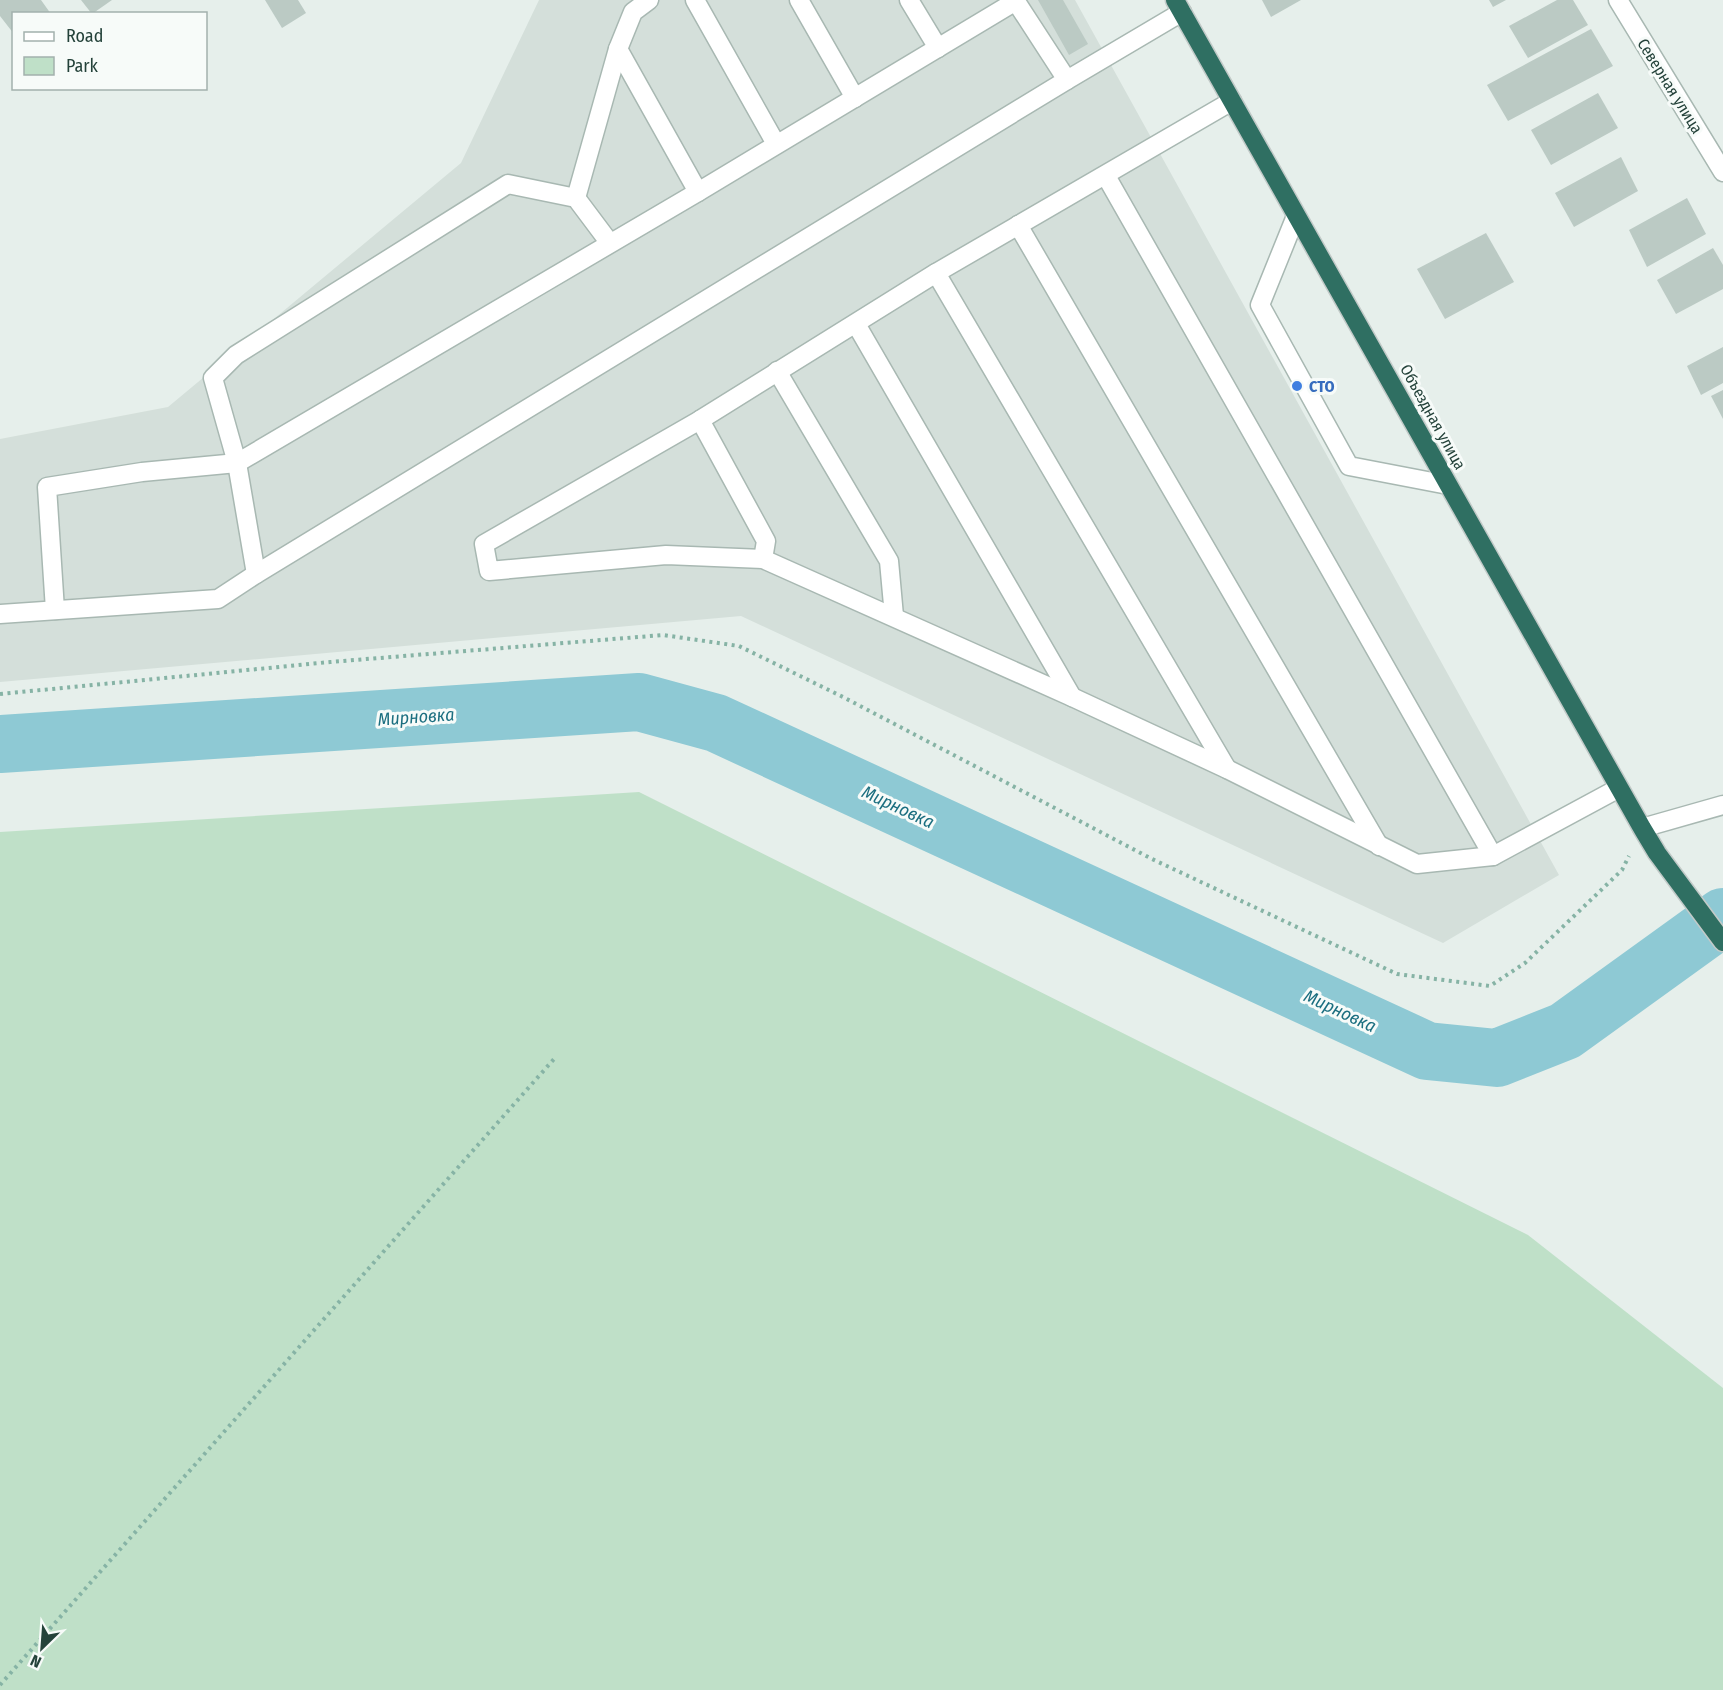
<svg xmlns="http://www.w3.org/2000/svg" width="1723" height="1690" font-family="'Fira Sans Condensed',sans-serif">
<rect width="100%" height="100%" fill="#e6efeb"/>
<polygon fill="#d4dfda" points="539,0 1075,0 1559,875 1443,943 741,616 0,682 0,439 168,407 461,163"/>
<polygon fill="#bfe0c8" points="639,792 1528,1235 1723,1388 1723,1690 0,1690 0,832"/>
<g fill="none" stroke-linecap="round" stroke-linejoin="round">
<polyline stroke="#8ec9d4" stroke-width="58" points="0,744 639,702 716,723 1427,1051 1497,1058 1565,1031 1723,917"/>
</g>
<g fill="#bbcac4">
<polygon points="0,0 41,0 51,14 14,14 14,34 0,16"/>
<polygon points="81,0 112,0 92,14"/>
<polygon points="265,0 298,0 306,13 282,28"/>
<polygon points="1038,0 1063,0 1088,44 1069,55"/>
<polygon points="1262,0 1301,0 1271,17"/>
<polygon points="1489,0 1506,0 1493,7"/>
<polygon points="1557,0 1573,0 1588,25 1528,58 1509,26"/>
<polygon points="1591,29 1613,66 1508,121 1487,85"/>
<polygon points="1598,93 1618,128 1551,165 1531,130"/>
<polygon points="1621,157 1638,191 1574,227 1555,193"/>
<polygon points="1687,198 1706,234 1647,267 1629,230"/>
<polygon points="1486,233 1514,282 1445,319 1417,269"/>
<polygon points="1713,248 1723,265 1723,289 1676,314 1657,280"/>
<polygon points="1723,347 1723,383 1701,395 1687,366"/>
<polygon points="1723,390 1723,419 1711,396"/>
</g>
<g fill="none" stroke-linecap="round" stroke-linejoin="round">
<defs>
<g id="minor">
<polyline points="695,0 776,144"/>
<polyline points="799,0 855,98"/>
<polyline points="909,0 938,48"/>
<polyline points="1618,0 1723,172"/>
<polyline points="618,49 698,192"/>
<polyline points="1067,80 1182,12"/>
<polyline points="1232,101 936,273 700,420 484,544 489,571 666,555 763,559 1072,697 1227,769 1417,864 1493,856 1619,788"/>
<polyline points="1106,176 1493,856"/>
<polyline points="576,198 618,49 633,12 649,0"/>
<polyline points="1296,216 1260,305 1349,466 1448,485"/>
<polyline points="1018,225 1379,846"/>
<polyline points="936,273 1227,769"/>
<polyline points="856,324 1072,697"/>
<polyline points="777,371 889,561 894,616"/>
<polyline points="700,420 766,541 763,559"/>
<polyline points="256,574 237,463 213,378 236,355 508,184 576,198 609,242"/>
<polyline points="55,610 47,487 142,472 237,463 698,192 1016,1"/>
<polyline points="0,614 218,599 256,574 1067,80 1015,0"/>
<polyline points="1642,828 1723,805"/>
</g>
<polyline id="highway" points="1175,0 1642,828 1657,853 1723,942"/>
</defs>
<use href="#minor" stroke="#a8b8b2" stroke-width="21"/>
<use href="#highway" stroke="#c2cac8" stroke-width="21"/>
<g stroke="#86b3a5" stroke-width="4" stroke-dasharray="3 4.5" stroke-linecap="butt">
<polyline points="0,694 330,662 663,635 739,646 843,697 1152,859 1397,974 1490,986 1525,963 1622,870 1629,856"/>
<polyline points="0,1685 554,1059"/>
</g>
<use href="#minor" stroke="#fff" stroke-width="18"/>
<use href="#highway" stroke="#2f6f62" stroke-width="18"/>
</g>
<circle fill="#3f7fe0" stroke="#f7fbf9" stroke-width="2" cx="1297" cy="386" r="6"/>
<g text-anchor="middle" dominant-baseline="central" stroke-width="6" stroke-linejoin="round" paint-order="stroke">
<g font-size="16" fill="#24423a" stroke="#f7fbf9">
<text transform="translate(1670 86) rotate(58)">Северная улица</text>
<text transform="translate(1433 417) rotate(61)">Объездная улица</text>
</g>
<g font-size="16" font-weight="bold" fill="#366cbe" stroke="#f7fbf9" text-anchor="start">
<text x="1309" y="386">СТО</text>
</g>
<g font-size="18" font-style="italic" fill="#1c6f80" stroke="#f7fbf9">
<text transform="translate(416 717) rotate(-4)">Мирновка</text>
<text transform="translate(898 807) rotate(25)">Мирновка</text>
<text transform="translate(1340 1011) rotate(25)">Мирновка</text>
</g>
</g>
<rect x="12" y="12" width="195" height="78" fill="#f7fbf9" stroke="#a3b1ad" stroke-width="1.5"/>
<rect x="24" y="32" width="30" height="9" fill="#ffffff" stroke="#a3b1ad" stroke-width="1.5"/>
<text x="66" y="42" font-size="18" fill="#24423a">Road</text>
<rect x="24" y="57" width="30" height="18" fill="#bfe0c8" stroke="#a3b1ad" stroke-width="1.5"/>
<text x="66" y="72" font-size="18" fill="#24423a">Park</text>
<g transform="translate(42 1648) rotate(205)" stroke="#f7fbf9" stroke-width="4.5" paint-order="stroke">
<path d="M0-4.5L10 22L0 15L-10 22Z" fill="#24423a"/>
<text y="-9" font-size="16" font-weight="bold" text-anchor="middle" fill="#24423a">N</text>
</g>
</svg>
